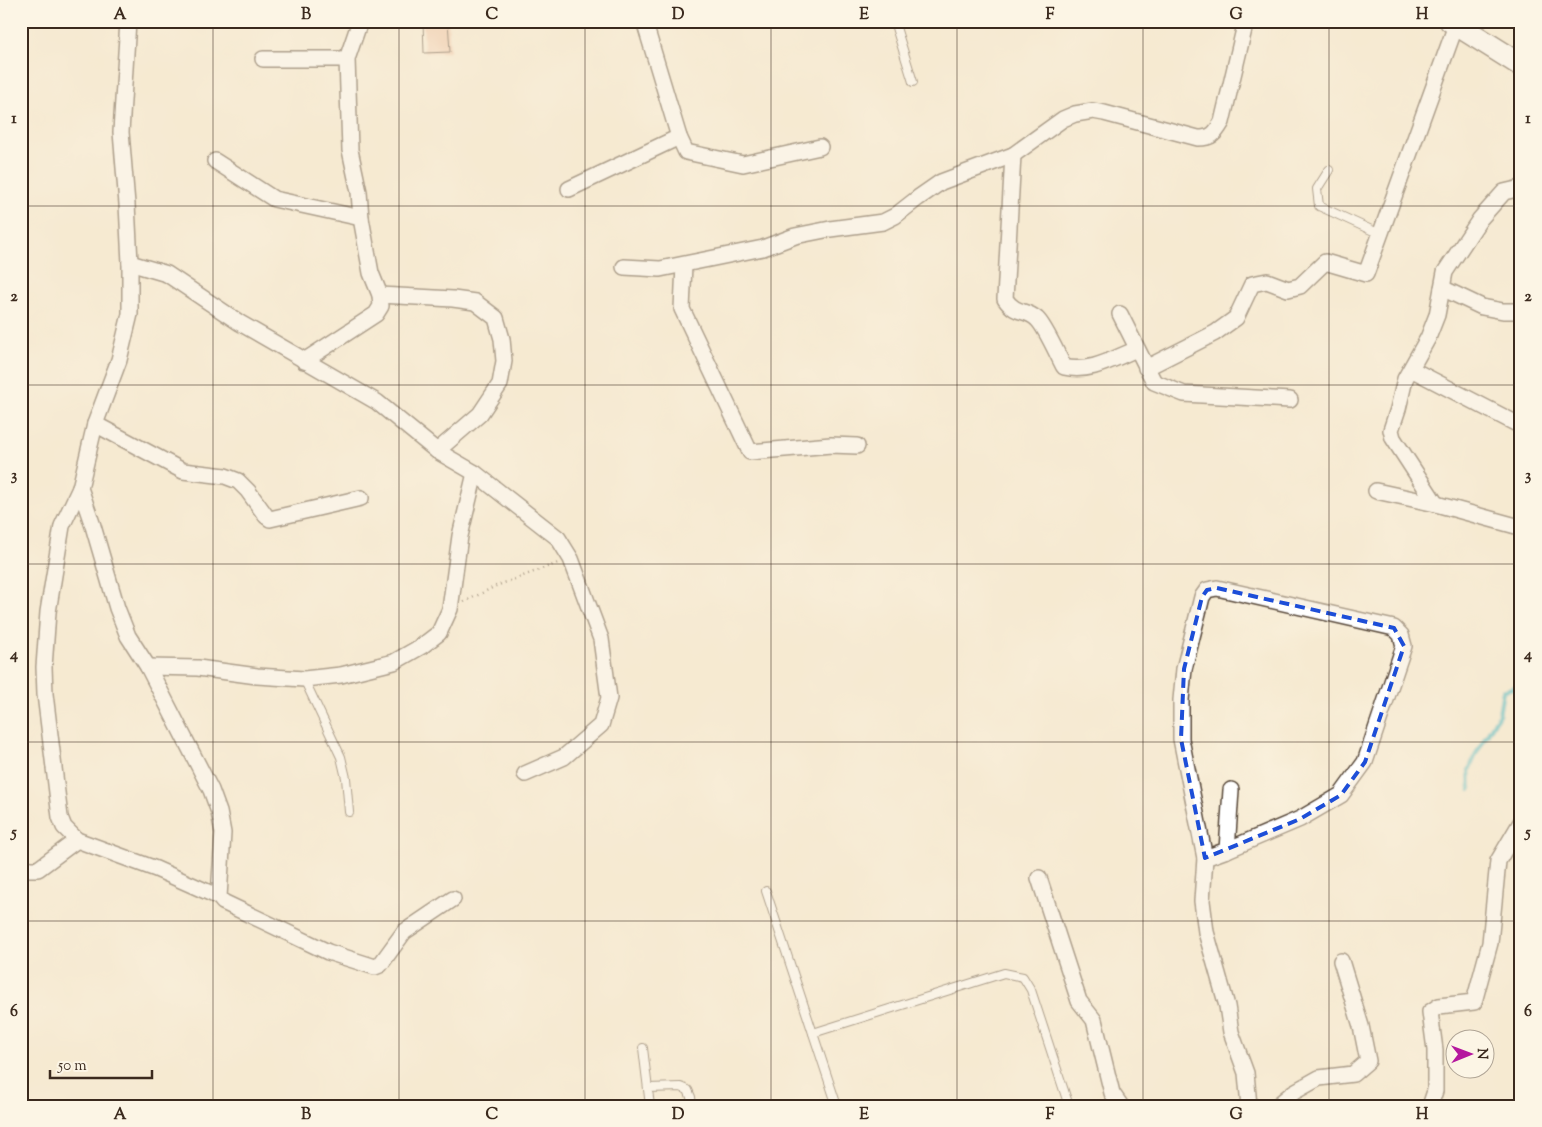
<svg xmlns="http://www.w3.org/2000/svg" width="1542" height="1127" font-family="'Sorts Mill Goudy',serif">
<rect width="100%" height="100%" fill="#fcf5e5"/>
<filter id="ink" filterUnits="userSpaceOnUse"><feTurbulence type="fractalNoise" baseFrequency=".02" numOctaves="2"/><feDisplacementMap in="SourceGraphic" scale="10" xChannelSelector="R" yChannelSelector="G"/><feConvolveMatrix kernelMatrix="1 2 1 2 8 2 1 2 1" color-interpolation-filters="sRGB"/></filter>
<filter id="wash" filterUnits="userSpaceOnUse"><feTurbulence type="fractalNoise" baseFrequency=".0096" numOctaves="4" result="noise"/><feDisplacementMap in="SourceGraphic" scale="20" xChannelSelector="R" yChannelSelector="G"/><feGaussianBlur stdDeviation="1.12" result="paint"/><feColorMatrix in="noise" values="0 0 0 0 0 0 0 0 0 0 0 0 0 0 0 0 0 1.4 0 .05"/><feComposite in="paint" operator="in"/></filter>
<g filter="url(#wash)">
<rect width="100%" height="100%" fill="#f6ead1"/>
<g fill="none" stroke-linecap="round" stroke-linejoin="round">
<polyline stroke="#49b7c3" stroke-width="4.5" points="1470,790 1469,770 1477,752 1499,714 1503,691 1518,686 1521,677"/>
</g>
<g id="blocks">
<polygon fill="#e8ad8a" points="423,21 448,21 450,52 424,53"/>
</g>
</g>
<g filter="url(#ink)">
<use href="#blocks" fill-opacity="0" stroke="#574739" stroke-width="1"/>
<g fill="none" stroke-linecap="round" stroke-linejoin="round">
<defs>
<g id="lane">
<polyline points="894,21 913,82"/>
<polyline points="1329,170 1317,189 1319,206 1380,234"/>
<polyline points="304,679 341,757 346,778 349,812"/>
<polyline points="766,891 837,1106"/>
<polyline points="813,1033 1004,973 1023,977 1031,990 1069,1106"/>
<polyline points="643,1048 650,1106"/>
<polyline points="648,1088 681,1087 688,1090 691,1097 692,1106"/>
</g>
<g id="street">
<polyline points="128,21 121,132 127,204 130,263 130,314 119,360 95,424 80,488 93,526 117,608 128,636 148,667 211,790 219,812 223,833 219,897 223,902 328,952 375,967 380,965 404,932 453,899"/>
<polyline points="644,21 679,137 686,152 743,164 820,147"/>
<polyline points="263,59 347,59"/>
<path d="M1013,155L1005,299C1017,316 1025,308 1037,319C1045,326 1058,356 1064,367C1091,373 1112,359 1137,349"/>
<polyline points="215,161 274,199 361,218"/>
<polyline points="569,189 679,137"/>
<polyline points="130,263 167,274 240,323 377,402 437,451 475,473 558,538 571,559 601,639 609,698 601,725 564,757 525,774"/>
<polyline points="684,265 682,309 750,452 831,445 857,446"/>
<path d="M624,267L660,269L763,248L795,236L830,229L883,222L895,216L918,198L941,182L1013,155L1063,119L1075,114L1093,111L1104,113L1198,138C1212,138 1215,134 1222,122L1246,21"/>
<polyline points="1442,288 1482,307 1503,311 1521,311"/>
<polyline points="380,295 453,299 475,302 496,318 502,339 504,361 500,384 480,414 437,451"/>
<polyline points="1120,314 1154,382 1184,394 1290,400"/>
<polyline points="304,361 376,314 381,306 380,295 371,273 361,218 359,192 350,150 347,59 360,21"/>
<polyline points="1146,368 1215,333 1236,318 1252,284 1267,281 1288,289 1300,286 1325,262 1366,274 1456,25"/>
<polyline points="1411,369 1521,426"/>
<polyline points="95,424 183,471 225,476 238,481 248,491 266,516 270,519 361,498"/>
<polyline points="80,488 62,526 48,612 44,667 45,694 60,817 64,827 77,840 156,869 219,897"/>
<polyline points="1376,491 1436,504 1516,526"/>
<polyline points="1436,504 1393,438 1391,430 1398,409 1405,379 1428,338 1437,315 1445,272 1480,219 1504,192 1521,188"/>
<polyline points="148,667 198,668 257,676 304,679 341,675 394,662 422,646 439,633 450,609 460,536 475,473"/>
<polyline points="1231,790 1227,850 1205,858 1202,901 1206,932 1227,1006 1231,1032 1246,1073 1249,1106"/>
<polyline points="1205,858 1181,739 1181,700 1184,669 1202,597 1207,590 1217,588 1394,628 1401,635 1404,646 1365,762 1341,795 1300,819 1227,850"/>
<polyline points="21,865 29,869 38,869 77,840"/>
<polyline points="1039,878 1079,1001 1094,1020 1112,1093 1121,1106"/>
<polyline points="1277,1106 1294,1092 1319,1078 1353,1074 1368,1061 1361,1026 1341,961"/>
<polyline points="1430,1106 1435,1091 1435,1050 1430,1012 1439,1006 1474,1002 1490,943 1498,861 1521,822"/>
</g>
<polyline id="primary" points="1451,21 1521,65"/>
</defs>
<use href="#lane" stroke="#574739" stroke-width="10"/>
<use href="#street" stroke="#574739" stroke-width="18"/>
<use href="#primary" stroke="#574739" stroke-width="25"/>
<polyline stroke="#574739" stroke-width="2.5" stroke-dasharray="1 4" stroke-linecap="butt" points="464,602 496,586 558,563"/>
<use href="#lane" stroke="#fff" stroke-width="8"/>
<use href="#street" stroke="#fff" stroke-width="15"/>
<use href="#primary" stroke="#fff" stroke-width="22"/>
</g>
</g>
<path d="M0 0H1542V1127H0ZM1217,588L1394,628L1404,646L1365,762L1341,795L1300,819L1205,858L1181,739L1184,669L1202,597L1207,590Z" fill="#f6ead1" fill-opacity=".55" fill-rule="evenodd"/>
<path fill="none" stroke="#1d4ed8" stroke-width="4" stroke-dasharray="10 6" stroke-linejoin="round" d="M1217,588L1394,628L1404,646L1365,762L1341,795L1300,819L1205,858L1181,739L1184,669L1202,597L1207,590Z"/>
<path fill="none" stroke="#3b2a1e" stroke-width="1" stroke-opacity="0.55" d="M213,21V1106M399,21V1106M585,21V1106M771,21V1106M957,21V1106M1143,21V1106M1329,21V1106M21,206H1521M21,385H1521M21,564H1521M21,742H1521M21,921H1521"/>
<rect width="1542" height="1127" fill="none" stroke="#fcf5e5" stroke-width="55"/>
<g transform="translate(1470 1054) rotate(89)"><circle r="24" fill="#fcf5e5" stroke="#afa495"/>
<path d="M0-4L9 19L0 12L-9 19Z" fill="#b5179e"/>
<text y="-8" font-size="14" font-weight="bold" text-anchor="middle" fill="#3b2a1e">N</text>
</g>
<path d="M50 1070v8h102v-8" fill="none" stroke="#3b2a1e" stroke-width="2.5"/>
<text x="58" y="1070" font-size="15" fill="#3b2a1e" stroke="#fcf5e5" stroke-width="4" paint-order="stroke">50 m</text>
<rect x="28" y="28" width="1486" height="1072" fill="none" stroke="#3b2a1e" stroke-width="2"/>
<g font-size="16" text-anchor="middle" font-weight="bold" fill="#3b2a1e">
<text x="120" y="19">A</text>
<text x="306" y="19">B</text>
<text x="492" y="19">C</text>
<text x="678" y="19">D</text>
<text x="864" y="19">E</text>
<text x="1050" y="19">F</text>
<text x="1236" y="19">G</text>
<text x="1422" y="19">H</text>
<text x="14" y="123">1</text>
<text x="1528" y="123">1</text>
<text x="14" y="301">2</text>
<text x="1528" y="301">2</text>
<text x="14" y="480">3</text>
<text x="1528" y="480">3</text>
<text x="14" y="659">4</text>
<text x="1528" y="659">4</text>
<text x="14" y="837">5</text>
<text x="1528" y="837">5</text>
<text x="14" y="1016">6</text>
<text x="1528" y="1016">6</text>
<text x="120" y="1119">A</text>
<text x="306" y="1119">B</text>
<text x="492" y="1119">C</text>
<text x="678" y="1119">D</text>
<text x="864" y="1119">E</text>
<text x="1050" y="1119">F</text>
<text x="1236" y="1119">G</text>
<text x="1422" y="1119">H</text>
</g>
</svg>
